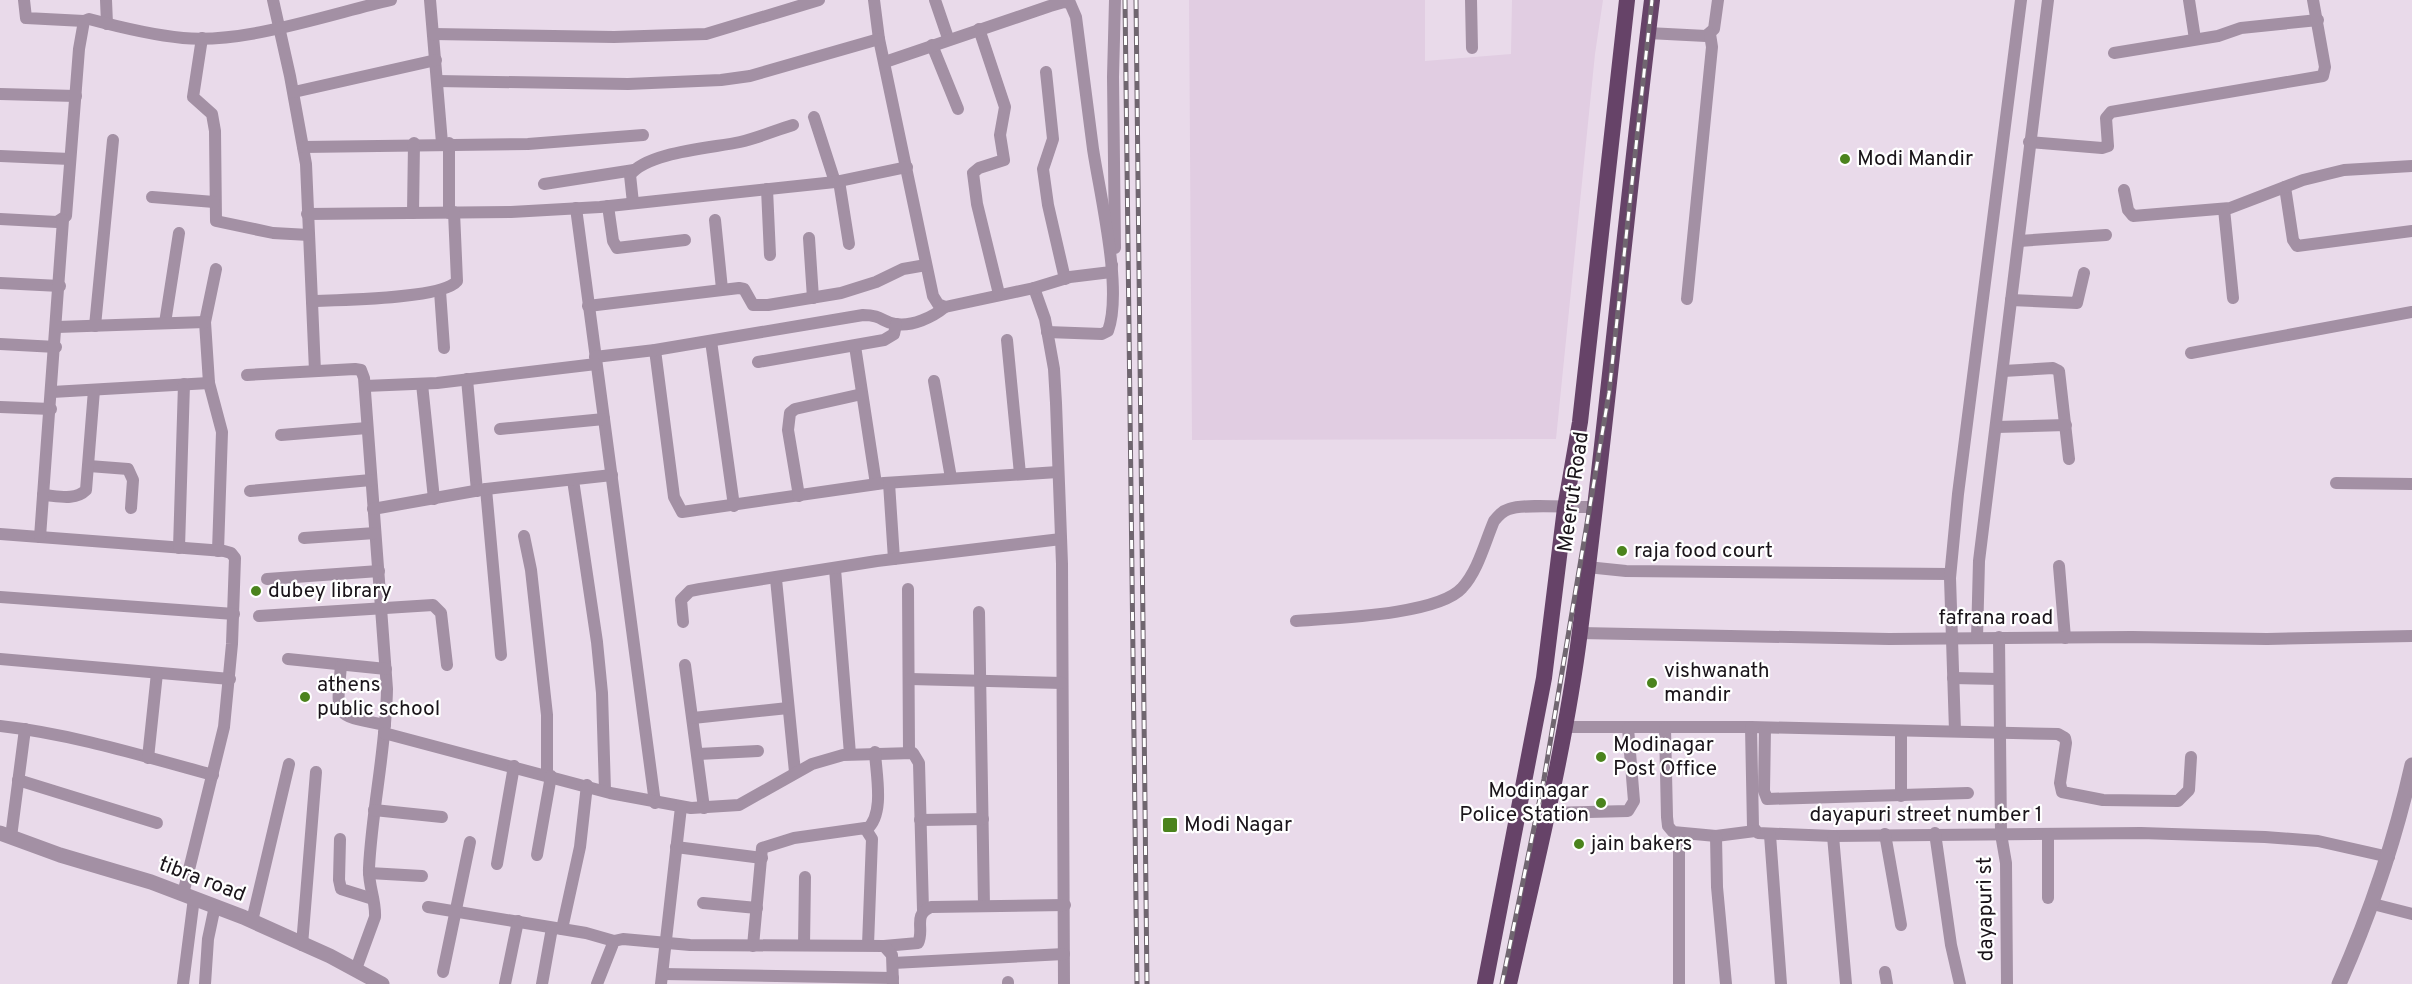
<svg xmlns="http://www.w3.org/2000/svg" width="2412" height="984" font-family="Overpass,sans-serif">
<rect width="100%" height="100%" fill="#e9daea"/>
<polygon fill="#e1cde2" points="1189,0 1425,0 1425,61 1511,54 1512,0 1603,0 1595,54 1556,439 1192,440"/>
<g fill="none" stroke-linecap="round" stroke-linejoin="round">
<g stroke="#a390a4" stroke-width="12">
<polyline points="24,0 26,18 84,21"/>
<polyline points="106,0 107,24"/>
<polyline points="273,0 290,76 306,164 315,371"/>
<polyline points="430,0 442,143"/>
<polyline points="874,0 879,39 933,296 938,304 945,307 1034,288 1045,319 1054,369 1056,403 1062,564 1064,984"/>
<polyline points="935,0 948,38"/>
<polyline points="1115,0 1113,77 1115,248"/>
<polyline points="1471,0 1472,48"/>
<polyline points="2189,0 2195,39"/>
<polyline points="979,29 1005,107 1000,135 1004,160 979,168 973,173 977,204 999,294"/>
<polyline points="1648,33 1706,36 1714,29 1718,0"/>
<polyline points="433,34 614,37 706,34 819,0"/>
<polyline points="202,38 193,97 212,114 215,131 216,221 273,233 309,235"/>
<polyline points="932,45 958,109"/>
<polyline points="2114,53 2218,36 2241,28 2318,20"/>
<path d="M885,62L1050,6L1064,2L1070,3L1076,17C1082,61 1087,105 1093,149C1100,195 1123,290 1108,331L1102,334L1047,332"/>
<polyline points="1046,72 1053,139 1043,169 1048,205 1065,279"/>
<polyline points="437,81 628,84 721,80 750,76 879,39"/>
<polyline points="294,92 436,60"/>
<polyline points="0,94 76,96"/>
<polyline points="814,117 835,182"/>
<polyline points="2029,142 2102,148 2108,146 2106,118 2111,112 2323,76 2325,67 2313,0"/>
<polyline points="449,143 449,213"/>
<polyline points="303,147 528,144 643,135"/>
<polyline points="0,156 70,159"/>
<polyline points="839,181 849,244"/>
<polyline points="544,184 634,170"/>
<polyline points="2285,187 2293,240 2297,246 2412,231"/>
<polyline points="767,189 770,255"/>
<polyline points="2124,190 2128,210 2133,216 2230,208 2303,180 2344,170 2412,166"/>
<polyline points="152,197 214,202"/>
<path d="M633,203L630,175C647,152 712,148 740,142C758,138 776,130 793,125"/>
<polyline points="608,206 613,241 617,248 685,240"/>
<polyline points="576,208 655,803"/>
<polyline points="2224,209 2233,298"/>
<polyline points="413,213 414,143"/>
<polyline points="307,214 511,212 600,207 835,182 907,167"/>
<path d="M0,219L57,222L66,216L79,49L84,21L89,19C119,27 152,35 183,38C245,44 330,14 391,0"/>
<polyline points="715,220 722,289"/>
<polyline points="809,238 813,298"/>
<polyline points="2019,241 2106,235"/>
<polyline points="216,269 205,322 209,383 222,432 218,551"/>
<polyline points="0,283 60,286"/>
<polyline points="1034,288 1070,277 1111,272 1112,265"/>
<polyline points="440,291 444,348"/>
<polyline points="1687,299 1712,47 1710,34"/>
<polyline points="2011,300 2077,303 2084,273"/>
<path d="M312,301C339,300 443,299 457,281L454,212"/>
<polyline points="588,306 739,288 744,289 753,305 768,305 841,293 876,282 903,269 926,265"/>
<polyline points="165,323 179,233"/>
<polyline points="95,326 113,140"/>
<polyline points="57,327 205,322"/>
<polyline points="1007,340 1020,474"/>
<polyline points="711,341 734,506"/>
<polyline points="0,344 56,347"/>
<polyline points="855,346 876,484"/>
<polyline points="655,350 674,497 682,512 884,483 1058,472"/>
<polyline points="2191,353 2412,312"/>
<path d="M595,357L655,350L863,315C882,315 882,322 895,324C912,327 933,317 945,307"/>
<polyline points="758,362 884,340 894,334 896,324"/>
<polyline points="2003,371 2053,368 2059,371 2069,459"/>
<path d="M247,375L355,369L361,370L364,378L387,689C386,749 372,808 369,868C368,885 376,900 375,917L356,969"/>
<polyline points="467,379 477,491"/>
<polyline points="934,381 951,478"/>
<polyline points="422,384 434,499"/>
<polyline points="365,386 437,383 596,364"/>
<polyline points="52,392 209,383"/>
<polyline points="0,407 51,409"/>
<polyline points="1996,427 2066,425"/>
<polyline points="500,429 604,419"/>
<polyline points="281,435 367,428"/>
<polyline points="89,466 128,469 133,480 131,508"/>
<polyline points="573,480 597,642 602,693 605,791"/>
<polyline points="889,483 894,559"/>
<polyline points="2336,483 2412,484"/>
<polyline points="486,489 501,655"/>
<polyline points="250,491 371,480"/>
<path d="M43,495C58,496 75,501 86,490L94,390"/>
<polyline points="799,496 788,430 790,413 795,409 862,394"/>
<polyline points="373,509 486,489 612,475"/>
<polyline points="0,534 224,551 231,553 235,558 232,644 224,727 183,894"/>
<polyline points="524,536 531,570 547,715 547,775"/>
<polyline points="40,537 63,220"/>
<polyline points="304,538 375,533"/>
<polyline points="179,548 184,384"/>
<polyline points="2059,566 2065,638"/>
<polyline points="1587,567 1626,571 1950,574"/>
<polyline points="835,569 850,754"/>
<polyline points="267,579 379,571"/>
<polyline points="776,579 795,772"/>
<polyline points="908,589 909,752"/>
<polyline points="0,597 234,614"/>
<polyline points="979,612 984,906"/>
<polyline points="259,616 433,605 441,613 447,665"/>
<path d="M1296,621C1333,618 1438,615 1462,588C1478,571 1485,542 1494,521C1498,516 1502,511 1509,509C1528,503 1573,508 1596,507"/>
<polyline points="683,622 681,600 690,591 700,589 877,561 1061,539"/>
<polyline points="1580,633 1889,639 2132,637 2267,639 2412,636"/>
<polyline points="1999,637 2001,834 2006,863 2007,984"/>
<polyline points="1977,638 1979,561 2048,0"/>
<polyline points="0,659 230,679"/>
<polyline points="288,659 386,669"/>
<polyline points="685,665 704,808"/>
<path d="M341,666C336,718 334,715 385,725"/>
<polyline points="1953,678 1999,679"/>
<polyline points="910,679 1062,683"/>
<polyline points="693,718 788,708"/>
<path d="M0,726C72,734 143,756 213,775"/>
<polyline points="1563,727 1751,727 1753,827 1758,833 1833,836 2141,833 2265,837 2318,841 2389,857"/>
<polyline points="1751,727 2058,734 2065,738 2066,743 2060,783 2062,792 2103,800 2178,801 2189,790 2191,757"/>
<polyline points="1665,728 1667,817 1668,826 1673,832 1716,836 1755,831"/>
<polyline points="1765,728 1764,791 1767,799 1968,793"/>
<polyline points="1955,731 1950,578 1958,494 2021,0"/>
<polyline points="384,733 610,793 691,808 739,805 812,764 843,755 913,753 919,763 923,910"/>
<polyline points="698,754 758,751"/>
<polyline points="148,758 157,673"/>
<polyline points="18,780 157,823"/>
<polyline points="1901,796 1901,731"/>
<polyline points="374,810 442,817"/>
<polyline points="1548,813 1628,811 1634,801 1628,728"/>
<polyline points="920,820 983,819"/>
<path d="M867,829C885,814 876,774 875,752"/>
<polyline points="1935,833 1951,945 1960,984"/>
<polyline points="1885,834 1901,925"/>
<polyline points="2048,834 2048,898"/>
<polyline points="1770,835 1781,984"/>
<polyline points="1716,836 1717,887 1726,984"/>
<polyline points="1833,836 1846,984"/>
<polyline points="11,837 25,729"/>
<polyline points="340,839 339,880 341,889 373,899"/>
<polyline points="676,847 762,858"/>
<polyline points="537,855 551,776"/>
<polyline points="497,864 514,766"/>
<polyline points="369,873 422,876"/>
<polyline points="703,903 757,908"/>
<polyline points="2373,904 2412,914"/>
<polyline points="428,907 586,933 614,941"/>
<polyline points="252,921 289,764"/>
<polyline points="562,929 580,847 587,785"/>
<polyline points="302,945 316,772"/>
<polyline points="804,945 805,877"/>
<polyline points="753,946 762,848 794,838 865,828 872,839 868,945"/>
<path d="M884,946L918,943C925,929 912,915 931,907L1065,905"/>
<polyline points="893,963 1064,954"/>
<polyline points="443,972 470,842"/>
<polyline points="1885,972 1887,984"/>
<polyline points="663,974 893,978"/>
<polyline points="1008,982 1008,984"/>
<polyline points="183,984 194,898"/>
<polyline points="205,984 208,939 215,906"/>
<polyline points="505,984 518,921"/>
<polyline points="542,984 552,928"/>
<polyline points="597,984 614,941 623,939 690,945 884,946 892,955 893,984"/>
<polyline points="661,984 681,807"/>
<polyline points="1679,984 1679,834"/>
</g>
<g stroke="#a390a4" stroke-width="15">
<polyline points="0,833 60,855 151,882 243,917 330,956 382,984"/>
<path d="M2339,984C2371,912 2395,841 2412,765"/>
</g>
<g stroke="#664368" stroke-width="16">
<polyline points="1485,984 1544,678 1565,508 1580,422 1627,0"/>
<path d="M1509,984C1535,867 1565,750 1580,631C1607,421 1626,210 1652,0"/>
</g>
<defs>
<g id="rail">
<polyline points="1125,0 1137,984"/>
<polyline points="1136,0 1147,984"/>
<polyline points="1502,984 1544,779 1609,393 1652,0"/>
</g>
</defs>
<use href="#rail" stroke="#706670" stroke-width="5"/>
<use href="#rail" stroke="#fff" stroke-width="3" stroke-dasharray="9" stroke-linecap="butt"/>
</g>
<g fill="#4b831d" stroke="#fff" stroke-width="2">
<circle cx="1845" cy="159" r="6"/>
<circle cx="1622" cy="551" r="6"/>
<circle cx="256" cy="591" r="6"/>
<circle cx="1652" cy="683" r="6"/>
<circle cx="305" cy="697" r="6"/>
<circle cx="1601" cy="757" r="6"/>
<circle cx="1601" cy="803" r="6"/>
<rect x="1162" y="817" width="16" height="16" rx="3"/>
<circle cx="1579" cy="844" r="6"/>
</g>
<g text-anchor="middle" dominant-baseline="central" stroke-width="4.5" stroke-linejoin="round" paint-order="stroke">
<g font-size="21" fill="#1a141a" stroke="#fff" text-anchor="start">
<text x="1857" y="159">Modi Mandir</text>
<text x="1634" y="551">raja food court</text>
<text x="268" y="591">dubey library</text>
<text x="1664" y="671">vishwanath<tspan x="1664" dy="24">mandir</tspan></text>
<text x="317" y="685">athens<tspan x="317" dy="24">public school</tspan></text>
<text x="1613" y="745">Modinagar<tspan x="1613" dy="24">Post Office</tspan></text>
<text x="1589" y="791" text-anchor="end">Modinagar<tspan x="1589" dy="24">Police Station</tspan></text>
<text x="1184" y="825">Modi Nagar</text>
<text x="1591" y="844">jain bakers</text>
</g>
<g font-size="21" fill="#1a141a" stroke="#fff">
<text transform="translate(1574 492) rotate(-82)">Meerut Road</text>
<text x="1996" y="618">fafrana road</text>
<text x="1926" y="815">dayapuri street number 1</text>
<text transform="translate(202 880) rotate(21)">tibra road</text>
<text transform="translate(1986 909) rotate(-91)">dayapuri st</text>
</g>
</g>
</svg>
